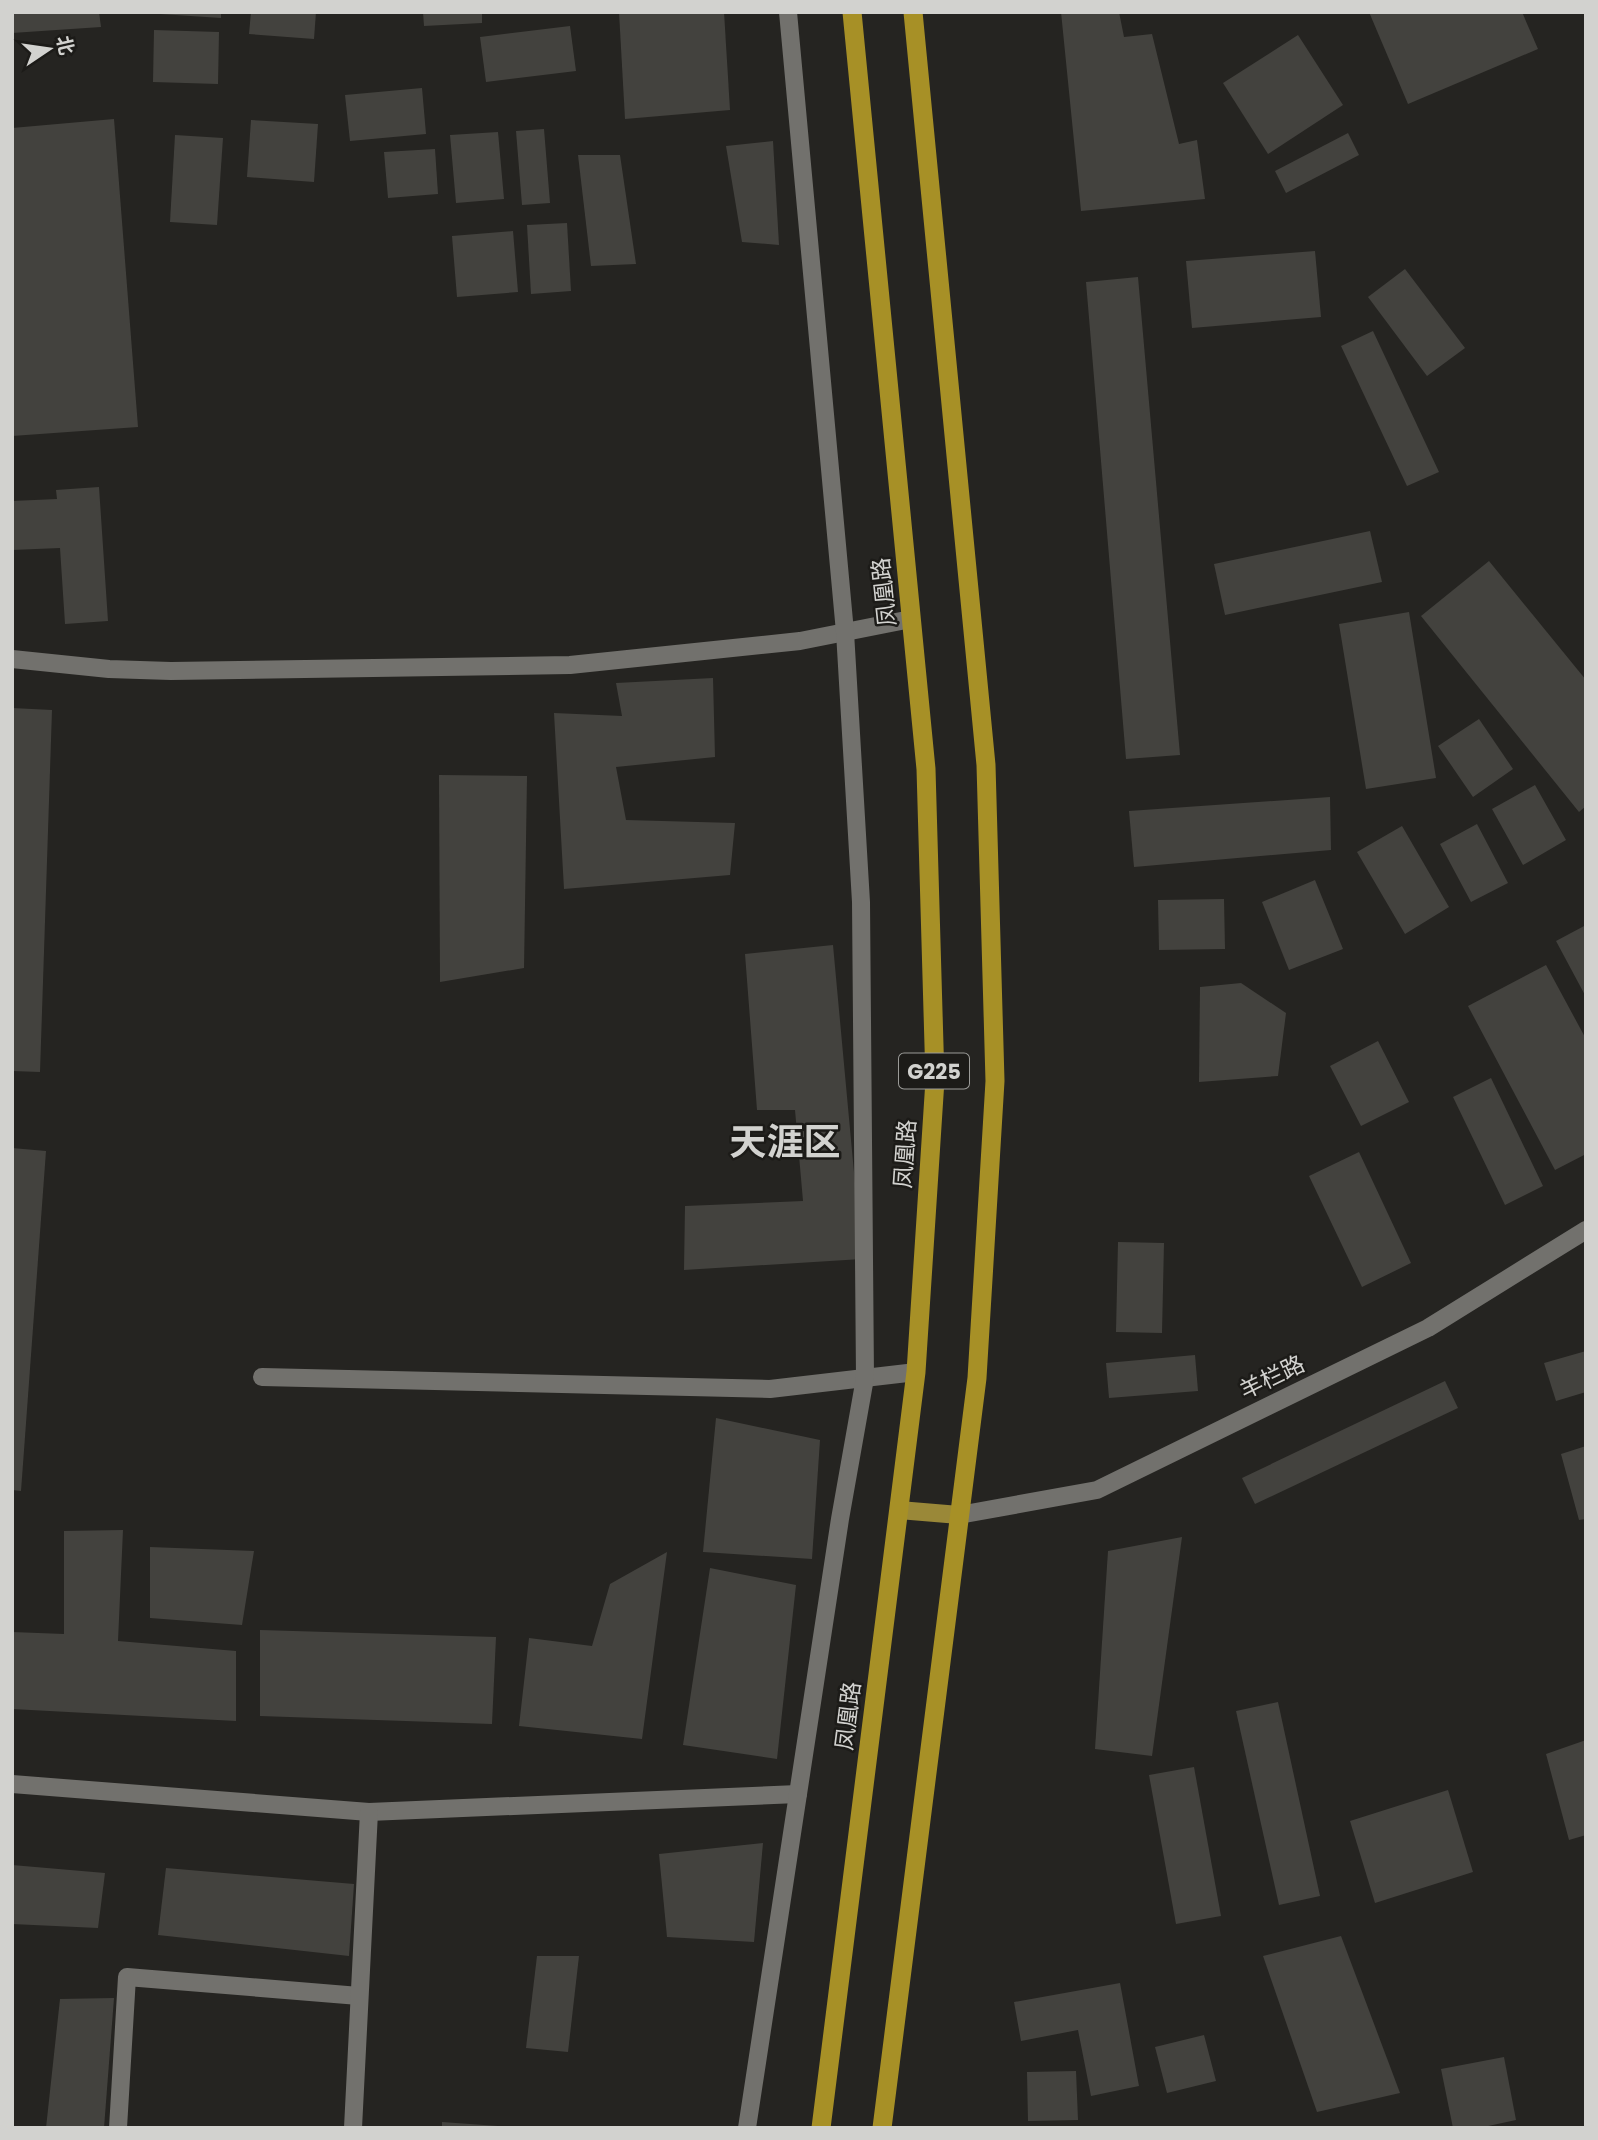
<svg xmlns="http://www.w3.org/2000/svg" width="1598" height="2140" font-family="Poppins,'Noto Sans SC',sans-serif">
<rect width="100%" height="100%" fill="#252421"/>
<g fill="#43423e">
<polygon points="12,12 99,12 101,27 12,33"/>
<polygon points="161,12 221,12 221,18 160,14"/>
<polygon points="251,12 316,12 314,39 249,34"/>
<polygon points="423,12 482,12 482,23 424,26"/>
<polygon points="619,12 724,12 730,110 625,119"/>
<polygon points="1061,12 1119,12 1124,37 1152,34 1179,144 1197,140 1205,199 1081,211"/>
<polygon points="1369,12 1522,12 1538,49 1408,104"/>
<polygon points="570,26 576,71 486,82 480,37"/>
<polygon points="154,30 219,32 218,84 153,82"/>
<polygon points="1298,35 1343,105 1268,154 1223,83"/>
<polygon points="422,88 426,134 350,141 345,95"/>
<polygon points="114,119 138,427 12,436 12,128"/>
<polygon points="251,120 318,124 314,182 247,177"/>
<polygon points="544,129 550,203 522,205 516,131"/>
<polygon points="498,132 504,199 456,203 450,135"/>
<polygon points="1348,133 1359,155 1286,193 1275,171"/>
<polygon points="175,135 223,138 217,225 170,222"/>
<polygon points="773,141 779,245 742,242 726,146"/>
<polygon points="435,149 438,194 388,198 384,152"/>
<polygon points="578,155 620,155 636,264 591,266"/>
<polygon points="567,223 571,291 531,294 527,225"/>
<polygon points="513,231 518,292 457,297 452,236"/>
<polygon points="1315,251 1321,317 1192,328 1186,261"/>
<polygon points="1405,269 1465,348 1427,376 1368,297"/>
<polygon points="1138,277 1180,755 1126,759 1086,282"/>
<polygon points="1373,331 1439,472 1407,486 1341,346"/>
<polygon points="99,487 108,621 65,624 60,548 12,550 12,501 57,499 56,490"/>
<polygon points="1370,531 1382,582 1225,615 1214,564"/>
<polygon points="1489,561 1586,680 1586,806 1579,812 1421,616"/>
<polygon points="1409,612 1436,778 1366,789 1339,624"/>
<polygon points="713,678 715,757 616,767 626,820 735,823 730,875 564,889 554,713 622,716 616,683"/>
<polygon points="12,708 52,710 40,1072 12,1071"/>
<polygon points="1479,719 1513,769 1473,797 1438,746"/>
<polygon points="439,775 527,776 524,968 440,982"/>
<polygon points="1535,785 1566,840 1523,865 1492,809"/>
<polygon points="1330,797 1331,850 1134,867 1129,811"/>
<polygon points="1477,824 1508,883 1471,902 1440,844"/>
<polygon points="1402,826 1449,907 1405,934 1357,852"/>
<polygon points="1315,880 1343,949 1289,970 1262,902"/>
<polygon points="1224,899 1225,949 1159,950 1158,900"/>
<polygon points="1586,925 1586,997 1556,941"/>
<polygon points="833,945 862,1259 684,1270 685,1206 803,1201 795,1110 757,1110 745,954"/>
<polygon points="1546,965 1586,1039 1586,1154 1555,1170 1468,1006"/>
<polygon points="1241,983 1286,1013 1278,1076 1199,1082 1200,987"/>
<polygon points="1378,1041 1409,1102 1361,1126 1330,1066"/>
<polygon points="1491,1078 1543,1186 1505,1205 1453,1097"/>
<polygon points="12,1148 46,1151 21,1491 12,1490"/>
<polygon points="1359,1152 1411,1263 1362,1287 1309,1176"/>
<polygon points="1118,1242 1164,1243 1162,1333 1116,1332"/>
<polygon points="1586,1351 1586,1392 1556,1401 1544,1363"/>
<polygon points="1195,1355 1198,1391 1109,1398 1106,1363"/>
<polygon points="1445,1381 1458,1408 1255,1504 1242,1478"/>
<polygon points="716,1418 820,1440 812,1559 703,1552"/>
<polygon points="1586,1446 1586,1519 1579,1520 1561,1454"/>
<polygon points="123,1530 118,1641 236,1651 236,1721 12,1709 12,1632 64,1634 64,1531"/>
<polygon points="1182,1537 1152,1756 1095,1749 1108,1551"/>
<polygon points="150,1547 254,1551 242,1625 150,1618"/>
<polygon points="667,1552 642,1739 519,1726 529,1638 592,1646 610,1584"/>
<polygon points="710,1568 796,1585 777,1759 683,1745"/>
<polygon points="260,1630 496,1637 492,1724 260,1716"/>
<polygon points="1278,1702 1320,1896 1279,1905 1236,1711"/>
<polygon points="1586,1740 1586,1835 1569,1840 1546,1754"/>
<polygon points="1194,1767 1221,1916 1176,1924 1149,1775"/>
<polygon points="1448,1790 1473,1872 1375,1903 1350,1821"/>
<polygon points="763,1843 754,1942 667,1937 659,1854"/>
<polygon points="12,1865 105,1873 98,1928 12,1924"/>
<polygon points="166,1868 354,1884 349,1956 158,1935"/>
<polygon points="1341,1936 1400,2093 1317,2112 1263,1956"/>
<polygon points="537,1956 579,1956 568,2052 526,2048"/>
<polygon points="1120,1983 1139,2086 1091,2096 1078,2030 1021,2041 1014,2002"/>
<polygon points="114,1998 104,2128 46,2128 60,1999"/>
<polygon points="1204,2035 1216,2081 1167,2093 1155,2047"/>
<polygon points="1504,2057 1516,2120 1479,2128 1453,2128 1441,2069"/>
<polygon points="1076,2071 1078,2120 1028,2121 1027,2072"/>
<polygon points="442,2122 498,2126 498,2128 442,2128"/>
</g>
<g fill="none" stroke-linecap="round" stroke-linejoin="round">
<g stroke="#72716d" stroke-width="18">
<polyline points="262,1377 770,1389 916,1372"/>
<polyline points="12,1784 369,1812 798,1794"/>
<polyline points="118,2128 127,1977 359,1996"/>
<polyline points="353,2128 369,1812"/>
</g>
<g stroke="#72716d" stroke-width="18">
<polyline points="12,659 109,669 171,671 570,665 800,641 911,619"/>
<polyline points="959,1515 1097,1490 1428,1328 1586,1230"/>
<polyline points="747,2128 840,1519 865,1378 861,902 845,632 788,12"/>
</g>
<polyline stroke="#9a8838" stroke-width="18" points="899,1510 959,1515"/>
<g stroke="#a79026" stroke-width="19">
<polyline points="821,2128 916,1372 935,1080 926,769 852,12"/>
<polyline points="882,2128 977,1378 995,1081 986,765 913,12"/>
</g>
</g>
<g text-anchor="middle" dominant-baseline="central" stroke-width="5" stroke-linejoin="round" paint-order="stroke">
<rect fill="#1c1b18" stroke="#9b9b98" stroke-width="2" x="899" y="1053.5" width="70" height="35" rx="5"/>
<g font-size="21" font-weight="bold" fill="#d2d2cf">
<text x="934" y="1071">G225</text>
</g>
<g font-size="23" fill="#d2d2cf" stroke="#1c1b18">
<text transform="translate(884 592) rotate(-96)">凤凰路</text>
<text transform="translate(905 1154) rotate(-86)">凤凰路</text>
<text transform="translate(1272 1377) rotate(-26)">羊栏路</text>
<text transform="translate(848 1716) rotate(-83)">凤凰路</text>
</g>
<g font-size="37" font-weight="bold" fill="#d2d2cf" stroke="#1c1b18">
<text x="785" y="1142">天涯区</text>
</g>
</g>
<rect width="1598" height="2140" fill="none" stroke="#d2d2cf" stroke-width="28"/>
<g transform="translate(49 49) rotate(77)" stroke="#1c1b18" stroke-width="5" paint-order="stroke">
<path d="M0-5L12 26L0 18L-12 26Z" fill="#d2d2cf"/>
<text y="-10" font-size="19" font-weight="bold" text-anchor="middle" fill="#d2d2cf">北</text>
</g>
</svg>
